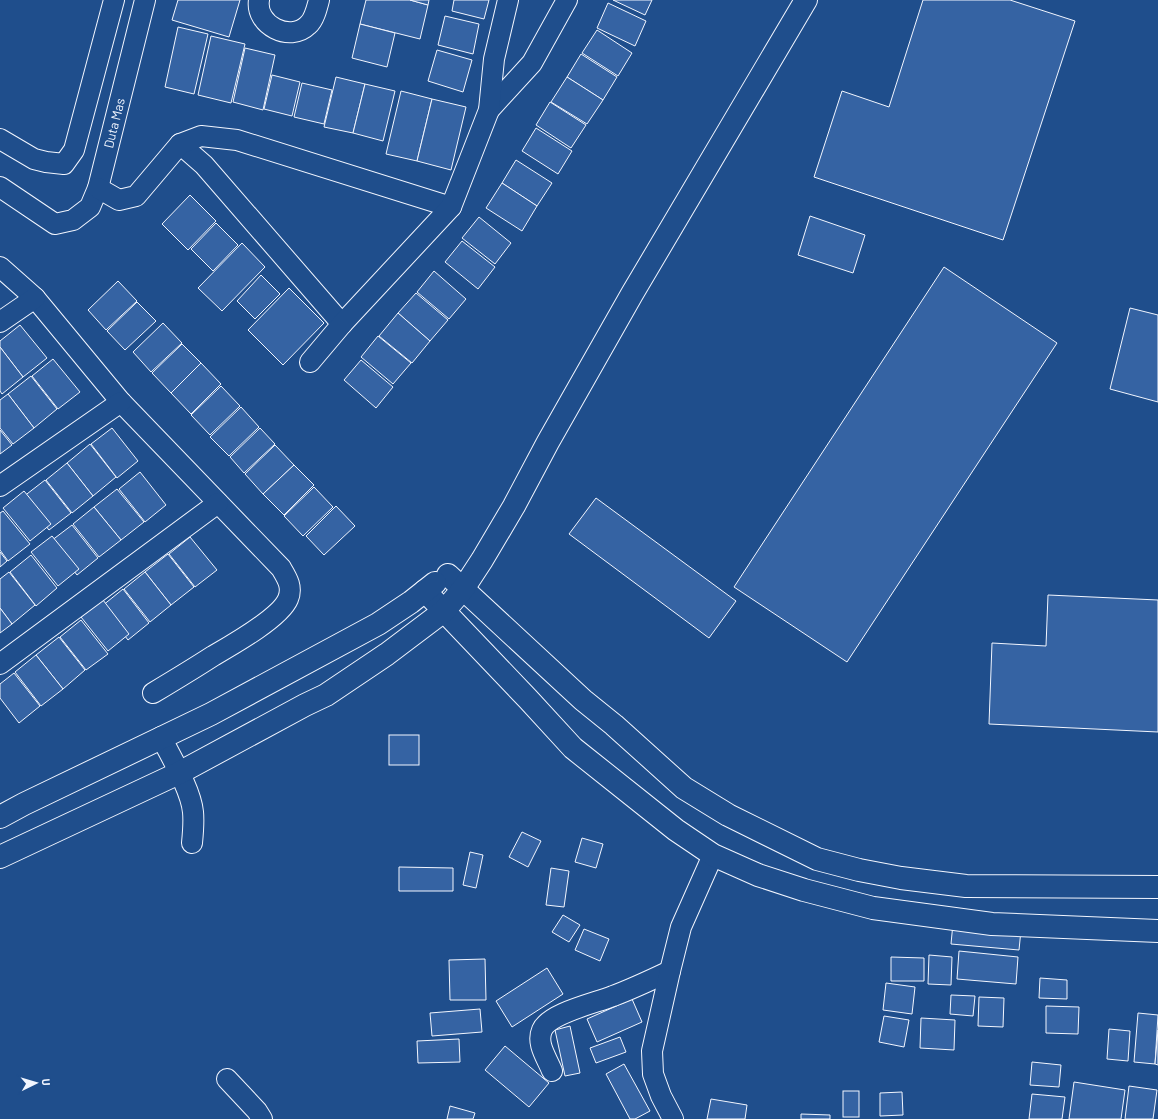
<svg xmlns="http://www.w3.org/2000/svg" width="1158" height="1119" font-family="Barlow,sans-serif">
<rect width="100%" height="100%" fill="#1f4e8c"/>
<g fill="#3563a3" stroke="#f2f6ff">
<polygon points="178,0 240,0 229,37 172,20"/>
<polygon points="366,0 410,0 428,5 420,39 360,24"/>
<polygon points="410,0 429,0 428,5"/>
<polygon points="454,0 489,0 484,19 452,11"/>
<polygon points="613,0 652,0 645,15"/>
<polygon points="923,0 1010,0 1075,21 1003,240 814,177 842,91 889,107"/>
<polygon points="608,3 646,21 635,46 597,28"/>
<polygon points="445,16 479,24 473,54 438,45"/>
<polygon points="360,24 395,33 387,67 352,58"/>
<polygon points="178,27 208,34 194,94 165,87"/>
<polygon points="597,30 632,53 618,76 582,53"/>
<polygon points="211,36 245,44 231,103 198,95"/>
<polygon points="245,48 275,55 263,110 233,102"/>
<polygon points="437,50 472,60 463,92 428,81"/>
<polygon points="581,54 617,77 603,100 567,77"/>
<polygon points="272,75 300,82 292,116 264,109"/>
<polygon points="336,77 365,84 353,133 324,127"/>
<polygon points="567,77 603,100 587,124 551,102"/>
<polygon points="302,83 332,90 324,124 294,117"/>
<polygon points="365,84 395,91 383,141 353,133"/>
<polygon points="401,91 432,99 417,161 386,154"/>
<polygon points="432,99 466,107 451,170 417,161"/>
<polygon points="550,102 586,125 571,148 536,125"/>
<polygon points="536,128 572,151 558,174 522,151"/>
<polygon points="516,160 552,183 537,206 502,183"/>
<polygon points="502,183 537,206 522,231 486,208"/>
<polygon points="190,195 216,221 188,250 162,224"/>
<polygon points="810,216 865,235 853,273 798,255"/>
<polygon points="479,217 511,243 495,264 462,238"/>
<polygon points="216,223 238,245 213,271 191,249"/>
<polygon points="462,241 495,267 478,289 445,262"/>
<polygon points="242,243 265,267 222,311 198,288"/>
<polygon points="944,267 1057,343 847,662 734,587"/>
<polygon points="434,271 466,299 449,319 417,292"/>
<polygon points="261,275 280,294 255,319 237,301"/>
<polygon points="118,281 137,301 106,330 88,310"/>
<polygon points="289,288 324,323 283,365 248,330"/>
<polygon points="416,293 448,320 430,341 398,313"/>
<polygon points="137,302 156,321 125,350 107,331"/>
<polygon points="1130,308 1158,315 1158,402 1110,389"/>
<polygon points="398,313 430,341 412,363 379,336"/>
<polygon points="163,323 182,343 151,372 133,352"/>
<polygon points="20,325 47,358 23,377 0,347 0,341"/>
<polygon points="378,336 411,363 393,384 361,357"/>
<polygon points="182,344 201,363 171,393 152,373"/>
<polygon points="0,347 23,377 2,394 0,391"/>
<polygon points="53,359 80,392 58,409 32,376"/>
<polygon points="361,360 393,387 376,408 344,380"/>
<polygon points="201,363 221,384 191,414 171,393"/>
<polygon points="31,376 57,409 34,428 8,394"/>
<polygon points="221,386 240,406 210,435 191,415"/>
<polygon points="8,394 34,428 13,444 0,428 0,400"/>
<polygon points="241,407 259,427 229,456 210,437"/>
<polygon points="112,428 138,461 117,478 91,444"/>
<polygon points="260,428 275,444 244,473 230,457"/>
<polygon points="0,430 12,445 0,454"/>
<polygon points="90,444 116,477 93,496 67,463"/>
<polygon points="275,445 294,465 263,494 245,474"/>
<polygon points="67,463 93,496 72,513 46,480"/>
<polygon points="294,465 314,485 284,515 263,494"/>
<polygon points="140,472 166,505 145,522 119,489"/>
<polygon points="45,480 71,513 49,530 23,497"/>
<polygon points="314,487 333,507 303,536 284,516"/>
<polygon points="117,489 144,522 121,540 94,507"/>
<polygon points="24,491 51,524 30,541 3,508"/>
<polygon points="596,498 736,601 709,638 569,534"/>
<polygon points="336,506 355,526 324,555 306,536"/>
<polygon points="94,507 121,540 99,557 73,524"/>
<polygon points="3,511 30,544 8,561 0,550 0,513"/>
<polygon points="72,525 98,558 77,575 51,541"/>
<polygon points="52,536 79,569 58,586 31,552"/>
<polygon points="190,537 217,570 195,587 169,554"/>
<polygon points="0,552 7,561 0,567"/>
<polygon points="168,554 194,587 171,605 145,572"/>
<polygon points="31,555 57,588 36,606 10,572"/>
<polygon points="9,572 35,605 12,624 0,608 0,579"/>
<polygon points="145,572 171,605 150,622 124,589"/>
<polygon points="123,589 149,623 128,640 102,606"/>
<polygon points="1048,595 1158,600 1158,732 989,724 992,643 1046,646"/>
<polygon points="103,600 129,634 108,651 81,617"/>
<polygon points="0,608 12,624 0,633"/>
<polygon points="81,620 108,654 86,670 60,637"/>
<polygon points="59,637 85,670 63,689 36,655"/>
<polygon points="36,655 63,689 41,706 15,672"/>
<polygon points="14,673 40,706 19,723 0,698 0,684"/>
<rect x="389" y="735" width="30" height="30"/>
<polygon points="522,832 541,841 528,867 509,857"/>
<polygon points="582,838 603,844 596,868 575,862"/>
<polygon points="470,852 483,855 476,888 463,885"/>
<polygon points="399,867 453,868 453,891 399,891"/>
<polygon points="551,868 569,871 564,907 546,905"/>
<polygon points="563,915 580,925 569,942 552,932"/>
<polygon points="953,923 1021,930 1019,950 951,944"/>
<polygon points="584,929 609,939 600,961 575,950"/>
<polygon points="959,951 1018,957 1016,984 957,979"/>
<polygon points="929,955 952,957 951,985 928,984"/>
<polygon points="891,957 924,958 924,981 891,981"/>
<polygon points="485,959 486,1000 450,1000 449,960"/>
<polygon points="547,968 563,994 512,1027 496,1001"/>
<polygon points="1040,978 1067,980 1067,999 1039,998"/>
<polygon points="886,983 915,987 912,1014 883,1010"/>
<polygon points="951,995 975,996 973,1016 950,1014"/>
<polygon points="979,997 1004,998 1003,1027 978,1026"/>
<polygon points="632,999 642,1022 597,1042 587,1019"/>
<polygon points="1046,1006 1079,1007 1078,1034 1046,1033"/>
<polygon points="480,1009 482,1032 432,1036 430,1013"/>
<polygon points="1138,1013 1158,1015 1155,1064 1134,1062"/>
<polygon points="884,1016 909,1020 904,1047 879,1042"/>
<polygon points="921,1018 955,1020 954,1050 920,1048"/>
<polygon points="570,1026 580,1073 565,1076 555,1030"/>
<polygon points="1109,1029 1130,1031 1128,1061 1107,1059"/>
<polygon points="1158,1030 1158,1065 1155,1064"/>
<polygon points="620,1037 626,1052 596,1063 590,1048"/>
<polygon points="459,1039 460,1062 418,1063 417,1041"/>
<polygon points="505,1046 549,1083 529,1107 485,1070"/>
<polygon points="1032,1062 1061,1065 1059,1087 1030,1085"/>
<polygon points="624,1064 650,1111 635,1119 630,1119 606,1074"/>
<polygon points="1074,1082 1125,1090 1121,1119 1069,1119"/>
<polygon points="1129,1086 1157,1090 1153,1119 1125,1119"/>
<rect x="843" y="1091" width="16" height="26"/>
<polygon points="902,1092 903,1115 880,1116 880,1093"/>
<polygon points="1032,1094 1065,1097 1062,1119 1029,1119"/>
<polygon points="711,1099 747,1105 745,1119 707,1119"/>
<polygon points="450,1106 475,1113 473,1119 447,1119"/>
<polygon points="801,1114 830,1115 830,1119 801,1119"/>
</g>
<g fill="none" stroke-linecap="round" stroke-linejoin="round">
<defs>
<g id="street">
<path d="M259,0C255,25 290,43 308,25C314,20 317,8 319,0"/>
<polyline points="489,110 532,63 567,0"/>
<polyline points="0,139 34,159 46,162 64,164 74,150 114,0"/>
<polyline points="180,144 204,165 342,324"/>
<polyline points="0,187 55,224 73,220 90,207 98,188 145,0"/>
<polyline points="98,188 119,200 136,196 180,144 201,136 237,140 451,207"/>
<path d="M0,267L35,298L121,402L281,568C287,578 293,587 288,599C280,618 232,645 213,656C193,669 173,681 153,693"/>
<polyline points="0,322 35,298"/>
<polyline points="310,362 342,324 451,207 489,110 494,59 508,0"/>
<polyline points="0,486 121,402"/>
<polyline points="0,664 218,503"/>
<path d="M161,737C171,757 191,790 193,812C194,822 193,833 192,843"/>
<path d="M552,1071C547,1058 536,1044 542,1030C549,1013 596,1003 613,996C632,989 651,980 670,971"/>
<polyline points="227,1079 257,1111 262,1119"/>
<polyline points="673,1119 661,1096 653,1074 652,1051 670,971 681,927 713,855"/>
</g>
<g id="secondary">
<polyline points="448,575 583,700 614,725 684,788 728,815 817,859 859,870 901,878 966,886 1158,887"/>
<polyline points="425,591 528,699 573,748 676,830 713,855 758,875 804,890 873,908 992,924 1158,931"/>
<polyline points="0,817 24,804 211,714 378,624 411,602 435,583"/>
<polyline points="0,857 179,773 305,705 326,695 387,654 444,611 463,589 482,560 514,506 548,442 632,294 806,0"/>
</g>
</defs>
<use href="#street" stroke="#f2f6ff" stroke-width="22"/>
<use href="#secondary" stroke="#f2f6ff" stroke-width="24"/>
<use href="#street" stroke="#1f4e8c" stroke-width="20"/>
<use href="#secondary" stroke="#1f4e8c" stroke-width="22"/>
</g>
<g text-anchor="middle" dominant-baseline="central" stroke-width="3" stroke-linejoin="round" paint-order="stroke">
<g font-size="13" fill="#f2f6ff" stroke="#1f4e8c">
<text transform="translate(114 123) rotate(-76)">Duta Mas</text>
</g>
</g>
<g transform="translate(36 1083) rotate(85)" stroke="#1f4e8c" stroke-width="3" paint-order="stroke">
<path d="M0-3L7 15L0 10L-7 15Z" fill="#f2f6ff"/>
<text y="-6" font-size="11" font-weight="bold" text-anchor="middle" fill="#f2f6ff">U</text>
</g>
</svg>
